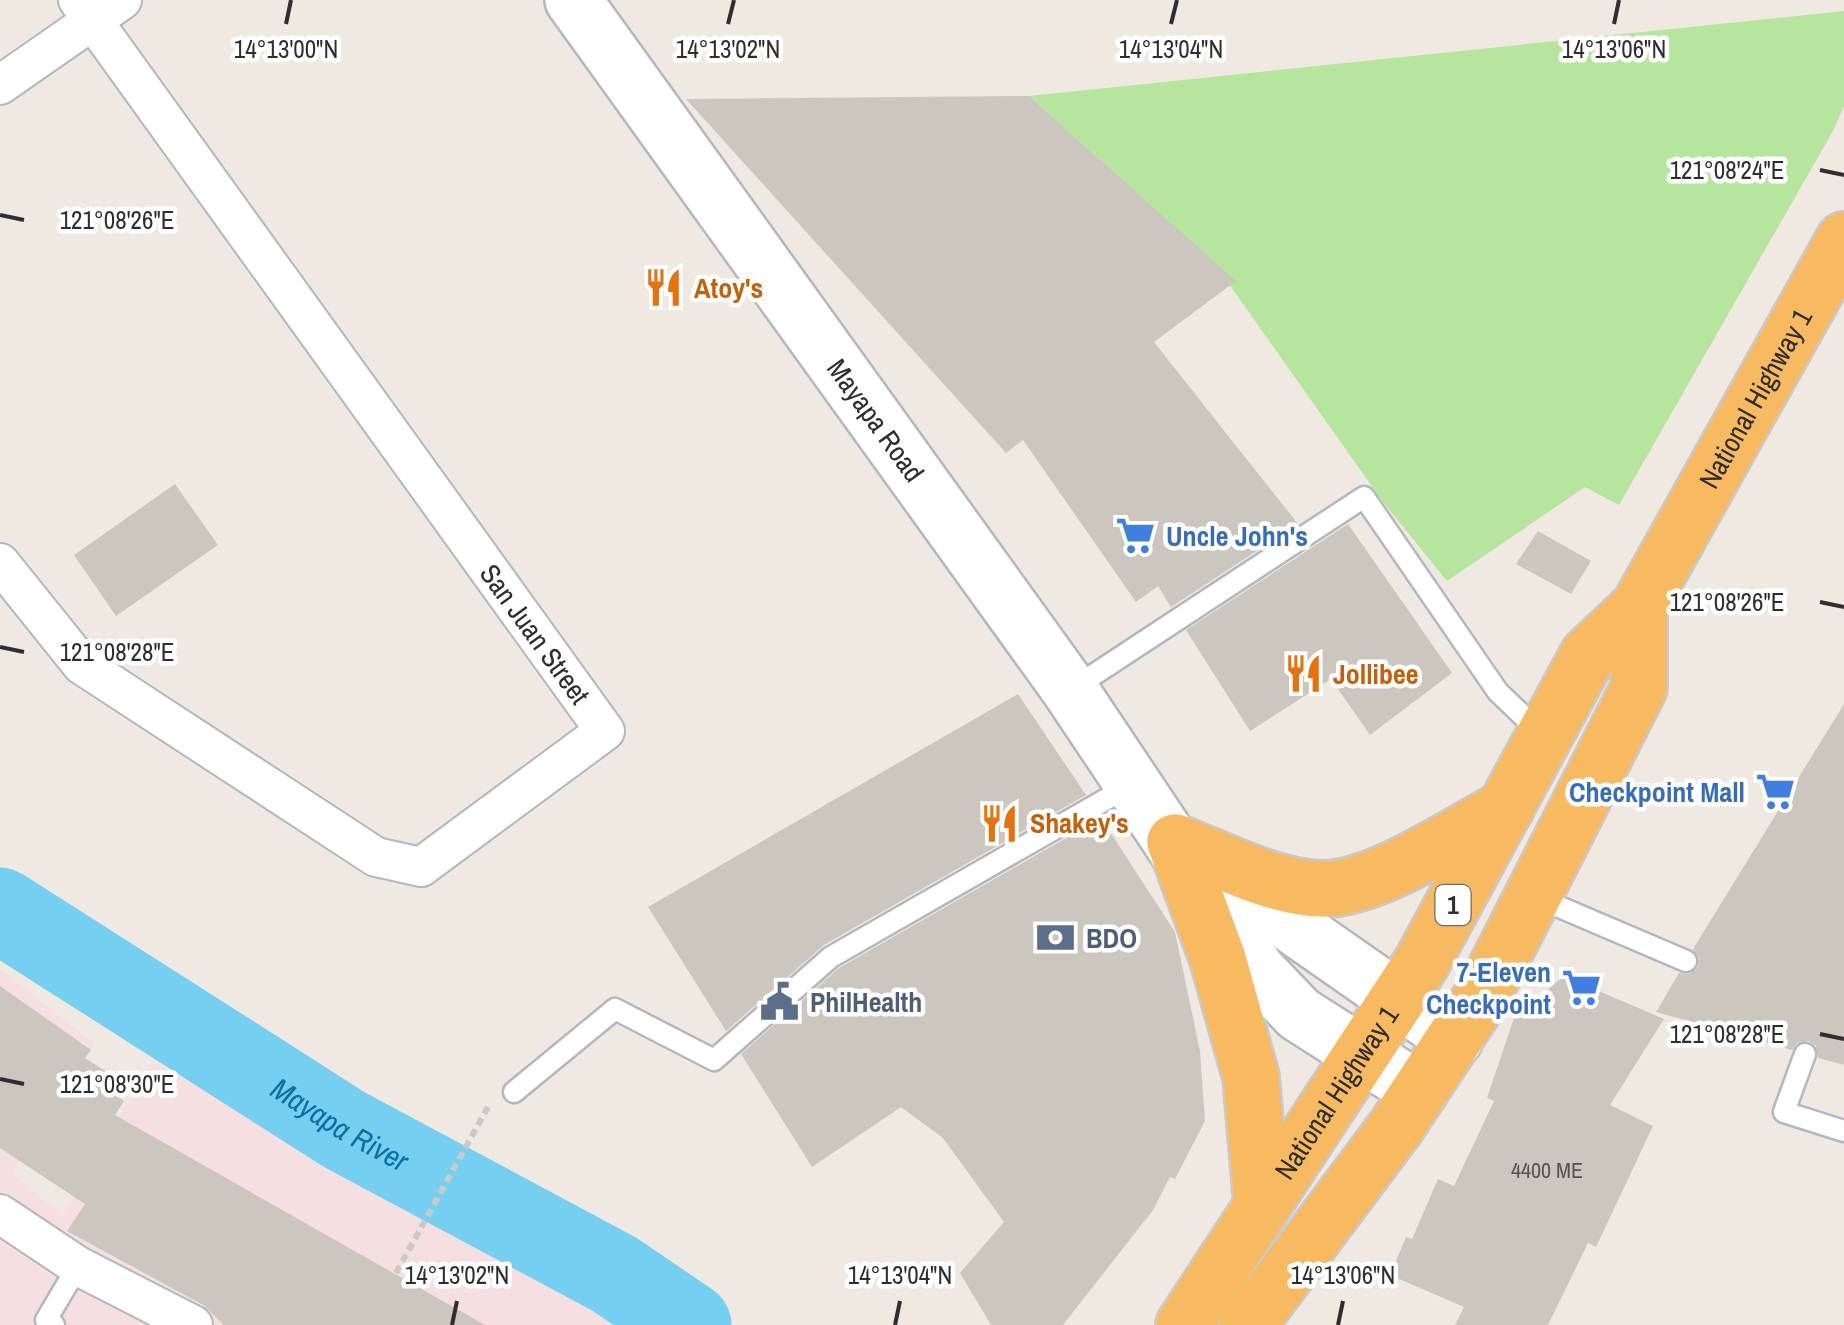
<svg xmlns="http://www.w3.org/2000/svg" width="1844" height="1325" font-family="'Archivo Narrow',sans-serif">
<rect width="100%" height="100%" fill="#efe9e1"/>
<polygon fill="#f5dfe0" points="0,969 95,1044 12,1173 62,1216 152,1062 660,1325 0,1325"/>
<polygon fill="#b6e59e" points="1844,11 1844,106 1834,129 1619,505 1585,487 1447,581 1383,502 1212,260 1029,96"/>
<g fill="none" stroke-linecap="round" stroke-linejoin="round">
<path stroke="#75cff0" stroke-width="85" id="s1" d="M0,910L345,1130L614,1274L689,1325"/>
</g>
<g fill="#cbc7bf">
<polygon points="1029,96 1236,281 1154,342 1298,524 1171,607 1158,586 1136,602 1023,440 1006,453 686,99"/>
<polygon points="175,484 218,545 116,616 74,555"/>
<polygon points="1348,524 1452,673 1370,735 1331,679 1250,731 1186,630"/>
<polygon points="1538,531 1591,561 1571,594 1516,564"/>
<polygon points="1018,694 1086,795 824,945 726,1031 648,907"/>
<polygon points="1844,704 1844,1065 1818,1058 1816,1046 1809,1041 1797,1043 1792,1050 1656,1012 1679,973 1689,974 1698,967 1699,958 1693,949"/>
<polygon points="1101,818 1175,932 1200,1051 1205,1121 1175,1179 1170,1177 1153,1210 1063,1325 991,1325 960,1273 1004,1222 943,1138 901,1107 812,1167 741,1054 839,968"/>
<polygon points="1564,976 1664,1019 1610,1105 1653,1126 1596,1247 1588,1243 1548,1325 1455,1325 1464,1307 1390,1275 1406,1237 1412,1239 1438,1179 1454,1186 1494,1101 1487,1098 1514,1018"/>
<polygon points="0,986 91,1050 85,1058 118,1079 110,1091 124,1101 115,1115 485,1325 224,1325 203,1305 67,1231 85,1204 0,1148"/>
</g>
<g fill="none" stroke-linecap="round" stroke-linejoin="round">
<defs>
<g id="service">
<polyline points="1072,689 1364,497 1498,692 1541,733"/>
<polyline points="1536,897 1686,961"/>
<polyline points="1805,1054 1784,1112 1844,1131"/>
<polyline points="514,1092 615,1009 714,1060 831,957 1131,785"/>
<polyline points="54,1325 46,1320 78,1266"/>
</g>
<g id="minor">
<polyline points="0,85 122,0"/>
<polyline points="0,563 82,665 376,857 421,867 605,731 78,0"/>
<polyline points="0,1214 78,1266 193,1325"/>
</g>
<g id="secondary">
<path id="s2" d="M573,0L1070,690L1257,970L1299,1014L1420,1091"/>
<polyline points="1201,862 1455,1039"/>
</g>
<g id="trunk">
<polyline points="1175,842 1218,959 1251,1077 1262,1203"/>
<path d="M1175,842C1220,859 1273,888 1322,889C1376,890 1458,833 1506,808"/>
<path id="s3" d="M1184,1325L1422,962L1588,655L1639,607L1844,240"/>
<polyline points="1248,1325 1396,1127 1481,998 1639,688 1639,607"/>
</g>
</defs>
<use href="#service" stroke="#b4b7c1" stroke-width="25"/>
<use href="#minor" stroke="#b4b7c1" stroke-width="42"/>
<use href="#secondary" stroke="#b4b7c1" stroke-width="60"/>
<use href="#trunk" stroke="#c9c9c9" stroke-width="60"/>
<polyline stroke="#c9c9c9" stroke-width="6" stroke-dasharray="8 5" stroke-linecap="butt" points="396,1273 488,1107"/>
<use href="#service" stroke="#fff" stroke-width="20"/>
<use href="#minor" stroke="#fff" stroke-width="38"/>
<use href="#secondary" stroke="#fff" stroke-width="55"/>
<use href="#trunk" stroke="#f8ba60" stroke-width="55"/>
</g>
<path fill="none" stroke="#2e2e2e" stroke-width="4" d="M286,24L291,0M728,24L734,0M1171,24L1177,0M1614,24L1619,0M1820,170L1844,175M0,215L24,220M1820,602L1844,607M0,647L24,652M1820,1034L1844,1039M0,1079L24,1084M452,1325L457,1301M895,1325L900,1301M1338,1325L1343,1301"/>
<defs>
<symbol id="restaurant-bare" viewBox="-9 -9 18 18"><path d="M-5-6h1v4h1v-4h1v4h1v-4h1v5L-1.5 .5V6h-2V.5L-5-1ZM5-6V6H3V1.5H1.5Q1.5-4 5-6Z" fill="#e8710a" stroke="#fff" stroke-width="2.5" paint-order="stroke"/></symbol>
<symbol id="supermarket-bare" viewBox="-9 -9 18 18"><path d="M-6-5.5h2.5l.6 2H6L4.5 2H-2.5L-4.4-4H-6ZM-1.5 3.2a1.3 1.3 0 1 0 .1 0ZM3 3.2a1.3 1.3 0 1 0 .1 0Z" fill="#3f7fe0" stroke="#fff" stroke-width="2.5" paint-order="stroke"/></symbol>
<symbol id="bank-bare" viewBox="-9 -9 18 18"><path d="M-6-4H6V4H-6ZM0-2.3a2.3 2.3 0 1 0 0 4.6a2.3 2.3 0 1 0 0-4.6Z" fill="#5c6f8a" stroke="#fff" stroke-width="2.5" paint-order="stroke"/></symbol>
<symbol id="civic-bare" viewBox="-9 -9 18 18"><path d="M-.6-6.5H3V-4.5H.6V-3L4-1V1h2V6H-6V1h2V-1L-.6-3ZM-1.2 2.5V6h2.4V2.5Z" fill="#5c6f8a" stroke="#fff" stroke-width="2.5" paint-order="stroke"/></symbol>
</defs>
<g fill-rule="evenodd">
<use href="#restaurant-bare" x="636" y="260" width="55" height="55"/>
<use href="#supermarket-bare" x="1108" y="508" width="55" height="55"/>
<use href="#restaurant-bare" x="1276" y="646" width="55" height="55"/>
<use href="#supermarket-bare" x="1748" y="764" width="55" height="55"/>
<use href="#restaurant-bare" x="972" y="796" width="55" height="55"/>
<use href="#bank-bare" x="1028" y="910" width="55" height="55"/>
<use href="#supermarket-bare" x="1554" y="960" width="55" height="55"/>
<use href="#civic-bare" x="752" y="974" width="55" height="55"/>
</g>
<g text-anchor="middle" dominant-baseline="central" stroke-width="9" stroke-linejoin="round" paint-order="stroke">
<g font-size="22" fill="#555452">
<text x="1547" y="1170">4400 ME</text>
</g>
<rect fill="#fff" stroke="#6d6d6d" stroke-width="2.5" x="1435.5" y="885" width="35" height="40" rx="8"/>
<g font-size="25" font-weight="bold" fill="#2e2e2e">
<text x="1453" y="905">1</text>
</g>
<g font-size="28" font-weight="bold" fill="#c56008" stroke="#fff" text-anchor="start">
<text x="694" y="288">Atoy's</text>
<text x="1333" y="674">Jollibee</text>
<text x="1030" y="823">Shakey's</text>
</g>
<g font-size="28" fill="#2e2e2e" stroke="#fff">
<text stroke="none"><textPath href="#s3" startOffset="1092">National Highway 1</textPath></text>
<text stroke="none"><textPath href="#s2" startOffset="518">Mayapa Road</textPath></text>
<text transform="translate(535 634) rotate(54)">San Juan Street</text>
<text stroke="none"><textPath href="#s3" startOffset="278">National Highway 1</textPath></text>
</g>
<g font-size="28" font-weight="bold" fill="#366cbe" stroke="#fff" text-anchor="end">
<text x="1166" y="536" text-anchor="start">Uncle John's</text>
<text x="1745" y="792">Checkpoint Mall</text>
<text x="1551" y="972">7-Eleven<tspan x="1551" dy="32">Checkpoint</tspan></text>
</g>
<g font-size="28" font-weight="bold" fill="#4e5e75" stroke="#fff" text-anchor="start">
<text x="1086" y="938">BDO</text>
<text x="810" y="1002">PhilHealth</text>
</g>
<g font-size="30" font-style="italic" fill="#0d6fa3" stroke="#fff">
<text stroke="none"><textPath href="#s1" startOffset="402">Mayapa River</textPath></text>
</g>
</g>
<g font-size="25" text-anchor="middle" fill="#2e2e2e" stroke="#fff" stroke-width="9" stroke-linejoin="round" paint-order="stroke">
<text x="286" y="58">14°13'00"N</text>
<text x="728" y="58">14°13'02"N</text>
<text x="1171" y="58">14°13'04"N</text>
<text x="1614" y="58">14°13'06"N</text>
<text x="1727" y="179">121°08'24"E</text>
<text x="117" y="229">121°08'26"E</text>
<text x="1727" y="611">121°08'26"E</text>
<text x="117" y="661">121°08'28"E</text>
<text x="1727" y="1043">121°08'28"E</text>
<text x="117" y="1093">121°08'30"E</text>
<text x="457" y="1284">14°13'02"N</text>
<text x="900" y="1284">14°13'04"N</text>
<text x="1343" y="1284">14°13'06"N</text>
</g>
</svg>
